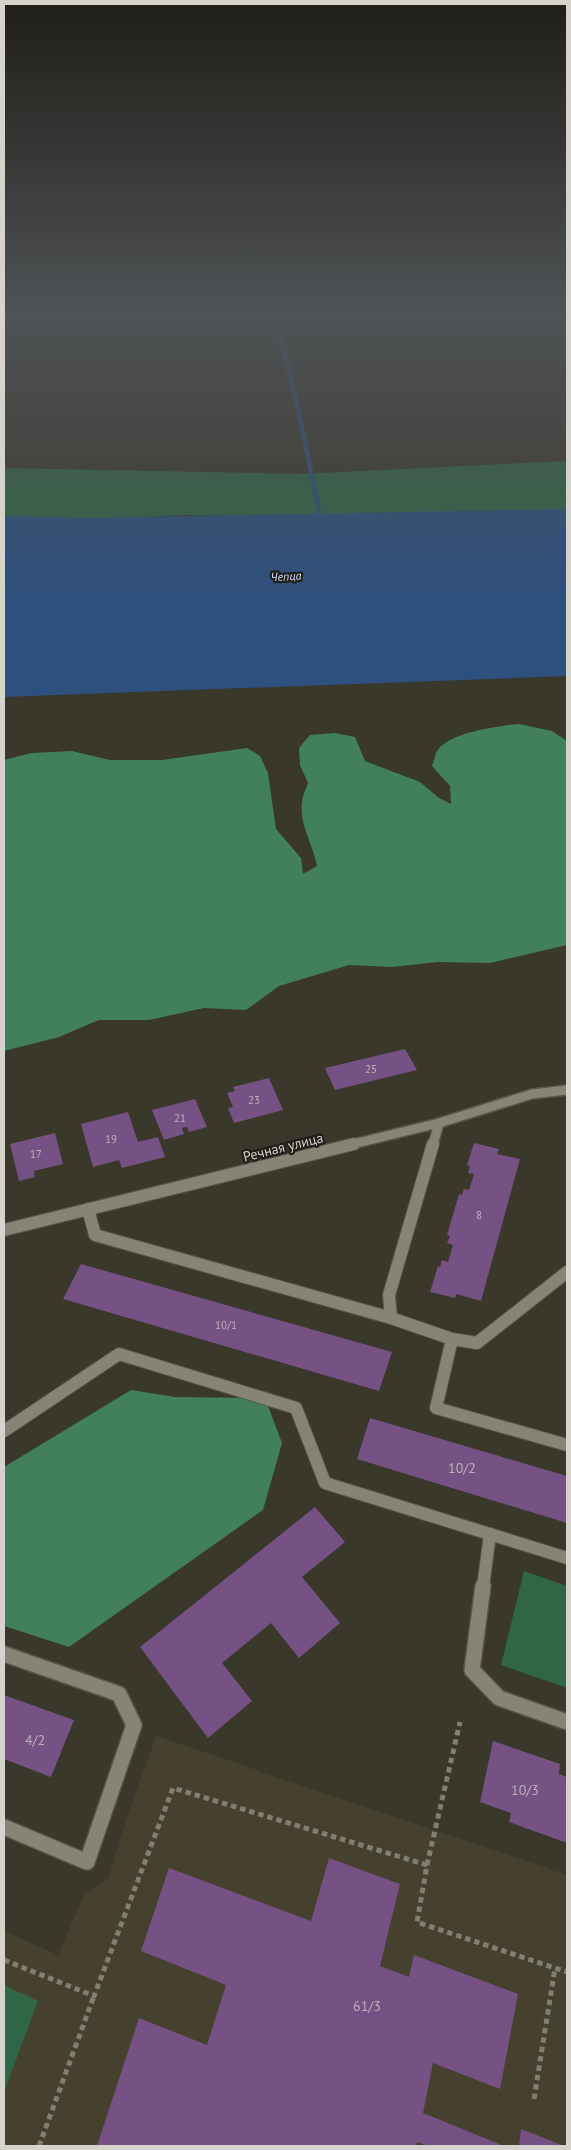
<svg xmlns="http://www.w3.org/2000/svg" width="571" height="2150" font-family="'PT Sans',sans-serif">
<rect width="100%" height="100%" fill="#3a372b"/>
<polygon fill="#46402e" points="156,1736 567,1875 567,2146 4,2146 4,1931 58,1955 84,1895 108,1879 122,1832"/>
<g fill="#306646">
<polygon points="567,461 567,512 320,518 187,515 54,521 4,520 4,468 300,474"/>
<polygon points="524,1571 567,1586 567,1688 501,1665"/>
<polygon points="4,1985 38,2001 4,2092"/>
</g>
<g fill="#41805a">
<path d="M519,724L552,731L567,741V945L490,963L438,962L392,967L349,965L279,986L246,1010L204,1008L149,1020H99L59,1037L4,1051V760L31,753L72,751L110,760H162L247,748L260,756L268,773L276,829L301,858L303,874L317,866C313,845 299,823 302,803C302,796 306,789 308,783L300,765L299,748L310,735L335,733L355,737L365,761L420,782L439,798L451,804L450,786L432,766C434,761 435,755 437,751C449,732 499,726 519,724Z"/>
<polygon points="131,1390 175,1397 265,1398 282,1443 263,1510 69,1647 4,1626 4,1467"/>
</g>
<polygon fill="#2d507f" points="567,509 567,676 4,697 4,516 90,518"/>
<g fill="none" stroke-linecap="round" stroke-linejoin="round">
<polyline stroke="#2d507f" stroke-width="4.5" points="274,312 297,404 320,516"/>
</g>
<g fill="#765183">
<polygon points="405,1049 417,1070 335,1090 325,1068"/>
<polygon points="269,1078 283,1110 234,1123 228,1108 233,1107 227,1093 235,1091 233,1087"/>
<polygon points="195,1099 207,1127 189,1132 187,1127 182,1128 184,1134 164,1140 152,1110"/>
<polygon points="128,1112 138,1142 158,1137 165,1157 122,1168 119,1160 93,1167 81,1124"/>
<polygon points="55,1133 63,1164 34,1171 35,1177 19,1181 10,1144"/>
<polygon points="474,1143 499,1149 497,1154 520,1159 481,1301 456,1294 455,1298 430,1292 438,1266 440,1267 442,1260 448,1262 453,1245 447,1243 450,1236 447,1235 459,1194 462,1195 464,1189 469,1190 474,1174 468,1173 470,1166 467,1165"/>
<polygon points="81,1264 392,1352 379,1391 63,1299"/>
<polygon points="370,1418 567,1476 567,1523 357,1459"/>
<polygon points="315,1507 345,1542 302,1577 340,1623 299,1658 271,1623 222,1663 252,1701 208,1738 140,1647"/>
<polygon points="4,1695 74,1720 51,1777 4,1759"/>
<polygon points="493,1741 560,1764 559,1774 567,1777 567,1843 509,1822 511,1813 480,1802"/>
<polygon points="329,1858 400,1884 380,1966 409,1977 414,1955 518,1994 500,2089 433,2063 423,2113 504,2146 428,2146 417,2142 416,2146 97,2146 139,2018 207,2045 226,1985 141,1951 169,1868 311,1921"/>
<polygon points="521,2129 564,2146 519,2146"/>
</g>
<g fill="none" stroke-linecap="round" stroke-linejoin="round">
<defs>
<polyline id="lane-far2" points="433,1145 439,1123"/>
<g id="lane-far1">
<polyline points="88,1209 95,1235 391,1318 452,1339 477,1343 567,1272"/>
<polyline points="391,1318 389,1295 433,1144"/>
<polyline points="452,1339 436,1408 567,1445"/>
<polyline points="4,1431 119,1354 296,1408 325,1483 567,1558"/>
<polyline points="483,1587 490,1534"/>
</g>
<g id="lane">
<polyline points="483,1586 472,1670 499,1698 567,1722"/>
<polyline points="4,1654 119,1694 134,1725 87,1862 4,1827"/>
</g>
<polyline id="street-far1" points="349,1145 439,1123 532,1094 567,1090"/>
<polyline id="street" points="4,1230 354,1144"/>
</defs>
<use href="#lane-far2" stroke="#58544a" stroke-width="12"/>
<use href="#lane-far1" stroke="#58544a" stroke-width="14"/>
<use href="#lane" stroke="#58544a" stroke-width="18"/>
<use href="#street-far1" stroke="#58544a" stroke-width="12"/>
<use href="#street" stroke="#58544a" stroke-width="14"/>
<g stroke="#817e74" stroke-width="5" stroke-dasharray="5.5 4" stroke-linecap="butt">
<polyline points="427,1865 460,1722"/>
<polyline points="4,1960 94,1996 173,1788 427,1865 417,1922 567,1972"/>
<polyline points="534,2099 555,1968"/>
<polyline points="39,2146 94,1996"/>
</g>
<use href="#lane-far2" stroke="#878375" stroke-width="9"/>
<use href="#lane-far1" stroke="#878375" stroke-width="12"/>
<use href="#lane" stroke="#878375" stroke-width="15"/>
<use href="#street-far1" stroke="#878375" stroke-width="9"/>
<use href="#street" stroke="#878375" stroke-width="12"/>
</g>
<linearGradient id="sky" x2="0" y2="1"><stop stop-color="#201e18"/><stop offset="0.51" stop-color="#4f5355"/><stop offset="1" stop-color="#4f5355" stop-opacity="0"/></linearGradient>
<rect width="571" height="613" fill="url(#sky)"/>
<g text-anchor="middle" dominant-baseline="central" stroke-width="4.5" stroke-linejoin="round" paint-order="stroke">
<g font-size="11" fill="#bdb2b9">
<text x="371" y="1069">25</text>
<text x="254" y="1100">23</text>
<text x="180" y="1118">21</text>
<text x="111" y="1139">19</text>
<text x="36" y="1154">17</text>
<text x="479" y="1215">8</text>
<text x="226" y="1325">10/1</text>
</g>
<g font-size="12" font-style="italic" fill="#cadffd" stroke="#201e19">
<text transform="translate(286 576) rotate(-3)">Чепца</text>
</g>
<g font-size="14" fill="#d5d3cb" stroke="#201e19">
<text transform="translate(283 1147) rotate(-14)">Речная улица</text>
</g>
<g font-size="14" fill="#bdb2b9">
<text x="462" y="1468">10/2</text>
<text x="35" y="1740">4/2</text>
<text x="525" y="1790">10/3</text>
<text x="367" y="2006">61/3</text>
</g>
</g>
<rect width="571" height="2150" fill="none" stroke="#d5d3cb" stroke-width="10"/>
</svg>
